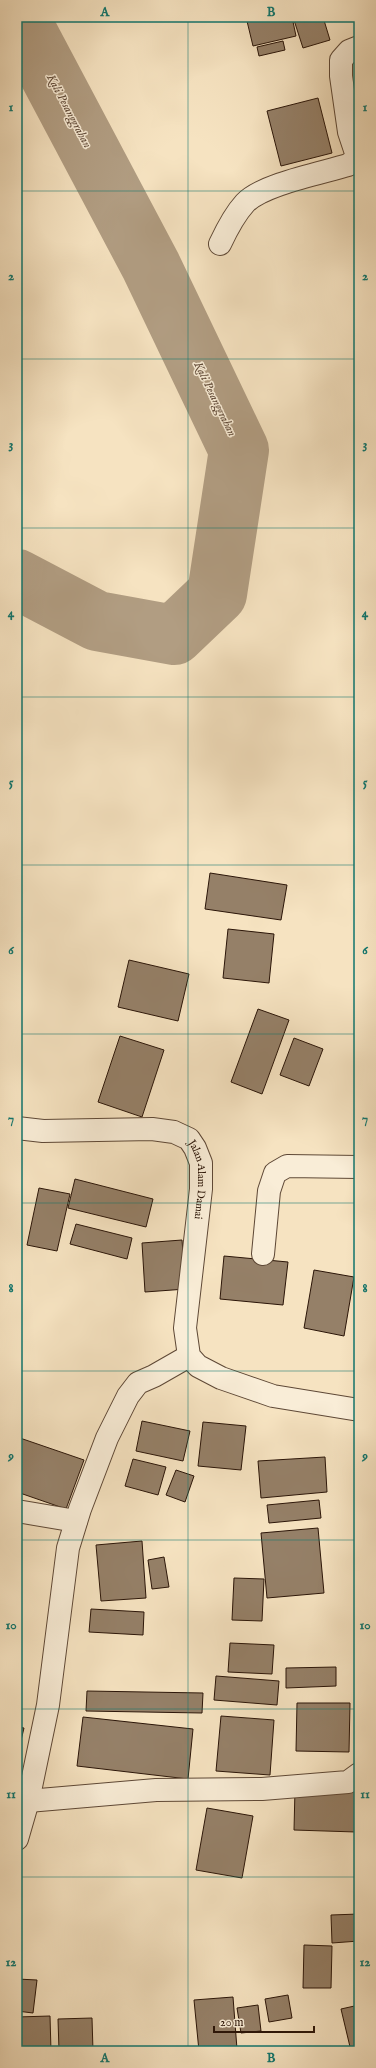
<svg xmlns="http://www.w3.org/2000/svg" width="376" height="2068" font-family="'IM FELL English',serif">
<rect width="100%" height="100%" fill="#f6e3c1"/>
<filter id="stains"><feTurbulence type="fractalNoise" baseFrequency=".005" numOctaves="4"/><feColorMatrix values="0 0 0 0 .2 0 0 0 0 .09 0 0 0 0 .02 0 0 0 .5 -.17"/></filter>
<radialGradient id="worn" r=".72"><stop offset=".6" stop-color="#630" stop-opacity="0"/><stop offset="1" stop-color="#630" stop-opacity=".3"/></radialGradient>
<g fill="none" stroke-linecap="round" stroke-linejoin="round">
<polyline stroke="#b19d82" stroke-width="60" points="17,579 97,621 174,635 217,594 239,450 151,266 19,17"/>
</g>
<g fill="#958068" stroke="#2b1508">
<polygon points="246,17 292,17 296,36 253,46"/>
<polygon points="293,17 323,17 330,40 303,48"/>
<polygon points="283,41 285,50 259,56 257,47"/>
<polygon points="318,98 332,153 281,166 267,111"/>
<polygon points="17,765 21,765 20,818 17,818"/>
<polygon points="210,873 287,885 281,920 205,909"/>
<polygon points="228,929 274,934 269,983 223,978"/>
<polygon points="129,960 189,974 178,1021 118,1007"/>
<polygon points="258,1009 289,1020 262,1094 231,1082"/>
<polygon points="120,1036 164,1050 142,1117 98,1102"/>
<polygon points="294,1038 323,1049 309,1086 280,1075"/>
<polygon points="75,1179 153,1199 146,1227 68,1208"/>
<polygon points="39,1188 70,1194 57,1251 27,1245"/>
<polygon points="76,1224 132,1238 127,1259 70,1244"/>
<polygon points="182,1240 186,1289 145,1292 142,1243"/>
<polygon points="224,1256 288,1262 283,1305 220,1299"/>
<polygon points="314,1270 354,1277 344,1336 304,1328"/>
<polygon points="142,1421 190,1431 183,1461 136,1451"/>
<polygon points="203,1422 246,1426 241,1470 198,1466"/>
<polygon points="17,1437 84,1460 66,1509 17,1492"/>
<polygon points="325,1457 327,1492 261,1498 258,1461"/>
<polygon points="133,1459 166,1467 158,1495 125,1486"/>
<polygon points="176,1470 194,1476 185,1502 166,1495"/>
<polygon points="319,1500 321,1518 269,1523 267,1505"/>
<polygon points="318,1528 324,1593 267,1598 261,1533"/>
<polygon points="142,1541 146,1598 101,1601 96,1545"/>
<polygon points="164,1557 169,1587 152,1589 148,1560"/>
<polygon points="234,1578 264,1579 262,1621 232,1620"/>
<polygon points="91,1609 144,1612 143,1635 89,1632"/>
<polygon points="230,1643 274,1645 272,1674 228,1672"/>
<polygon points="336,1667 336,1686 286,1688 286,1668"/>
<polygon points="216,1676 279,1681 277,1705 214,1700"/>
<polygon points="87,1691 203,1693 202,1713 86,1711"/>
<polygon points="297,1703 350,1703 349,1752 296,1751"/>
<polygon points="221,1716 274,1720 270,1775 216,1771"/>
<polygon points="83,1717 193,1729 188,1779 77,1766"/>
<polygon points="17,1727 24,1728 17,1757"/>
<polygon points="295,1789 357,1790 356,1832 294,1830"/>
<polygon points="207,1808 253,1816 242,1878 196,1870"/>
<polygon points="359,1914 359,1941 332,1943 331,1915"/>
<polygon points="304,1945 332,1946 331,1988 303,1988"/>
<polygon points="17,1979 37,1980 33,2013 17,2011"/>
<polygon points="288,1995 292,2018 269,2022 265,1999"/>
<polygon points="233,1997 237,2049 199,2051 194,2000"/>
<polygon points="258,2005 261,2031 241,2033 237,2008"/>
<polygon points="359,2005 359,2051 351,2051 341,2009"/>
<polygon points="50,2016 51,2051 17,2051 17,2017"/>
<polygon points="92,2018 93,2051 59,2051 58,2019"/>
</g>
<g fill="none" stroke-linecap="round" stroke-linejoin="round">
<defs>
<g id="street">
<path d="M220,244C227,229 234,215 245,203C263,184 322,173 348,165L355,160L356,153L349,132L341,76V60L349,51L359,47"/>
<path id="s1" d="M17,1128L43,1131L152,1129L174,1132L189,1139L195,1148L201,1163V1189L185,1328L189,1356L198,1366L221,1378L273,1396L359,1410"/>
<polyline points="263,1254 269,1191 275,1173 287,1166 359,1167"/>
<polyline points="17,1511 76,1521"/>
<polyline points="28,1801 156,1790 262,1789 348,1782 359,1774"/>
<polyline points="17,1839 28,1801 48,1705 68,1548 80,1509 107,1438 128,1396 138,1383 154,1376 189,1356"/>
</g>
</defs>
<use href="#street" stroke="#5e4836" stroke-width="24"/>
<use href="#street" stroke="#f9edd7" stroke-width="22"/>
</g>
<path fill="none" stroke="#0f766e" stroke-width="1" stroke-opacity="0.55" d="M188,17V2051M17,191H359M17,359H359M17,528H359M17,697H359M17,865H359M17,1034H359M17,1203H359M17,1371H359M17,1540H359M17,1709H359M17,1877H359"/>
<g text-anchor="middle" dominant-baseline="central" stroke-width="3" stroke-linejoin="round" paint-order="stroke">
<g font-size="11" fill="#2b1508" stroke="#f9edd7">
<text stroke="none"><textPath href="#s1" startOffset="217">Jalan Alam Damai</textPath></text>
</g>
<g font-size="12" font-style="italic" fill="#614b39" stroke="#f9edd7">
<text transform="translate(69 111) rotate(62)">Kali Pesanggrahan</text>
<text transform="translate(215 399) rotate(64)">Kali Pesanggrahan</text>
</g>
</g>
<rect width="376" height="2068" fill="none" stroke="#f6e3c1" stroke-width="44"/>
<path d="M214 2026v6h100v-6" fill="none" stroke="#2b1508" stroke-width="2"/>
<text x="220" y="2026" font-size="12" fill="#2b1508" stroke="#f9edd7" stroke-width="3" paint-order="stroke">20 m</text>
<rect x="22" y="22" width="332" height="2024" fill="none" stroke="#0f766e" stroke-width="1.5"/>
<g font-size="13" text-anchor="middle" font-weight="bold" fill="#0f766e">
<text x="105" y="16">A</text>
<text x="271" y="16">B</text>
<text x="11" y="111">1</text>
<text x="365" y="111">1</text>
<text x="11" y="280">2</text>
<text x="365" y="280">2</text>
<text x="11" y="448">3</text>
<text x="365" y="448">3</text>
<text x="11" y="617">4</text>
<text x="365" y="617">4</text>
<text x="11" y="786">5</text>
<text x="365" y="786">5</text>
<text x="11" y="954">6</text>
<text x="365" y="954">6</text>
<text x="11" y="1123">7</text>
<text x="365" y="1123">7</text>
<text x="11" y="1292">8</text>
<text x="365" y="1292">8</text>
<text x="11" y="1460">9</text>
<text x="365" y="1460">9</text>
<text x="11" y="1629">10</text>
<text x="365" y="1629">10</text>
<text x="11" y="1798">11</text>
<text x="365" y="1798">11</text>
<text x="11" y="1966">12</text>
<text x="365" y="1966">12</text>
<text x="105" y="2062">A</text>
<text x="271" y="2062">B</text>
</g>
<rect width="100%" height="100%" filter="url(#stains)"/>
<rect width="100%" height="100%" fill="url(#worn)"/>
</svg>
